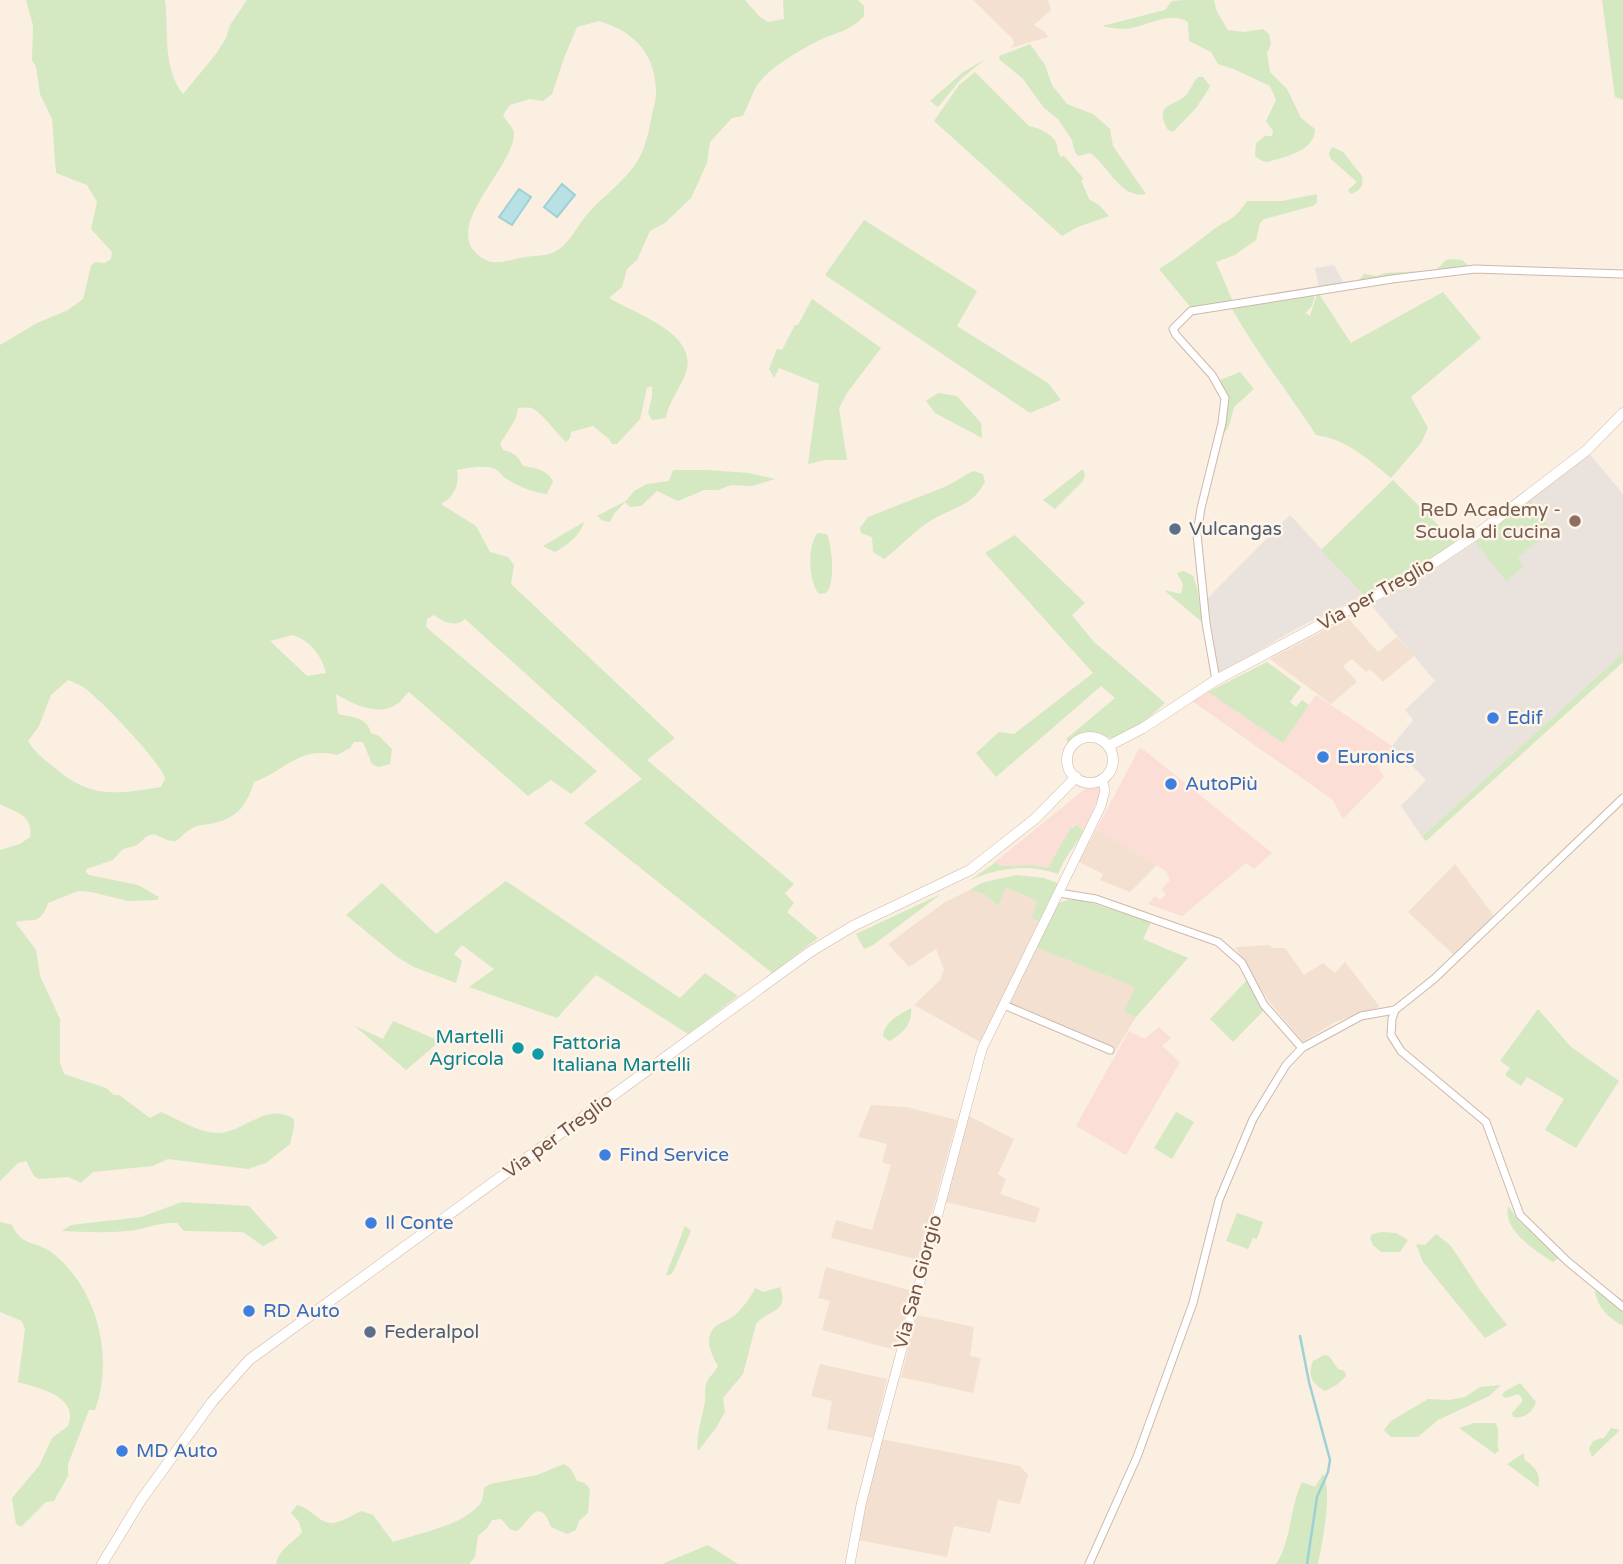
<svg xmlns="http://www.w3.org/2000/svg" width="1623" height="1564" font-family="'Varela Round',sans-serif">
<rect width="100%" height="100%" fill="#fbefe2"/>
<g fill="#f3e0d0">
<polygon points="973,0 1048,0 1051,10 1034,25 1045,32 1048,37 1010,48 1014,44 1013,39"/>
<polygon points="1348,618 1378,652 1397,637 1414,656 1383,682 1370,669 1366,672 1352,659 1343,666 1357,682 1331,704 1270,659"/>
<polygon points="1096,830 1157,865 1130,892 1100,880 1103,874 1079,862"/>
<polygon points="1455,864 1494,916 1455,956 1408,912"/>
<polygon points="1006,887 1037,901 1042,922 982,1043 914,1005 940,980 944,970 936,949 909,967 888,944 945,902 970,890 984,894 998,906"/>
<polygon points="1269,945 1273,948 1285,948 1304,975 1323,963 1335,973 1345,962 1380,1007 1335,1022 1303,1042 1268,1000 1235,947"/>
<polygon points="1035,947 1135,987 1124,1012 1136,1017 1113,1055 1004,1009"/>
<polygon points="871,1105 906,1107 957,1120 919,1260 831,1238 836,1220 872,1230 891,1165 882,1162 887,1144 858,1137"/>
<polygon points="965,1114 1014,1139 998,1174 1006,1179 1000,1194 1040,1208 1035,1223 941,1201"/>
<polygon points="826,1267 912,1291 895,1350 822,1330 830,1301 818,1298"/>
<polygon points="917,1315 974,1327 970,1356 981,1358 973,1393 901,1377"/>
<polygon points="820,1364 887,1379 873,1438 827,1429 832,1401 811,1396"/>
<polygon points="881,1439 1020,1466 1028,1475 1020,1504 998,1500 990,1533 954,1526 947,1557 858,1540"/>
</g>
<g fill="#fbded6">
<polygon points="1208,692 1283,743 1316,695 1392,746 1392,752 1377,766 1384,777 1343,819 1333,800 1192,701"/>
<polygon points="1140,747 1272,853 1254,869 1246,863 1182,916 1148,904 1155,896 1160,900 1166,894 1161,889 1170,880 1166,871 1096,830"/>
<polygon points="1099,783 1102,790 1083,831 1077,825 1073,826 1048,868 1033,865 999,866 995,862 1091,784"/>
<polygon points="1159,1027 1171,1038 1162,1046 1180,1062 1126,1155 1076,1126 1129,1031 1145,1039"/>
</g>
<g fill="#eae2dd">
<polygon points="1334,265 1345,285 1319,288 1315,268"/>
<polygon points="1589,453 1623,494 1623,653 1422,837 1401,806 1426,780 1392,746 1413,720 1405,710 1435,681 1371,605 1429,573 1478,540"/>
<polygon points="1290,515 1364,595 1294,630 1219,674 1207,599"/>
</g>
<g fill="#d4e8c1" fill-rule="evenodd">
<path d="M26,0H165C169,33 162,66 183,94L216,54L226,38L230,25L247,0H745L759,16L768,22L784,19L783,0H858L864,6V16C850,31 840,31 822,39C802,49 763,70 754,91C750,99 747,108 743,116L732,118L710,142L707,163L691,198L665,223L650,231L637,260L627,269L622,287L609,298C633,313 699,333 686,372C681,388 668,402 666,418L652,420L648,413L652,397V386L647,388L640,419L617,444H612L609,439L593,426L571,432L570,438L566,442C557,434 540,410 531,408C527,407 522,408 518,408L516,418L500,444L503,450C513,452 518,456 523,466C535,468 546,469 553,481L547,494C533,493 518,486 505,478C504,477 498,471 497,470C487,464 468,468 457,470C460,485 454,497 441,504L476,526L490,552L508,557L514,565L511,584L675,738L647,760L794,884L785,893L794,903L787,912L818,938L772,973L584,823L642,779L465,619C455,628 443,622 434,615L427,619L426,627L597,771L571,794L551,780L528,796L409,692C405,695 402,701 397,704C379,717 352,704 336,694L338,714C353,718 366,716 371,733L379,736L392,749L390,764L378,767L372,764L363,742H354L350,748L337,755C298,746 289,769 254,782C247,804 238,818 214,823C208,825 203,824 197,826C173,835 186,850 154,834L147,836L137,845L123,849L113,860L86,869V872L89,875L138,885L159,897L157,900L128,901L91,892L78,891L48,903C40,926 33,918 15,922L36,950L40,976L60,1019V1063L64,1074L106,1088L114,1095H119L150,1118L161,1112C178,1119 197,1132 216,1133C243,1134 266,1101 294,1119V1127L290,1144L266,1163L248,1169L168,1159L153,1166L93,1172L81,1183L68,1177L39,1179L34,1176L26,1161L18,1163L0,1181V850L20,844L30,837C34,815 15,812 0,804V345L37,323L68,310L83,299L91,266L95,262L105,263L111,259L112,252L91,229L97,202L87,185L56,173L52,119L40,94L36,67L32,60L33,25ZM599,21C636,32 656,55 656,94C656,102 652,112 651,120C648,136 644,152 635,165C622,183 605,195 590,211C579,222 570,244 556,251C545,257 537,255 526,257C507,259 493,270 476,253C445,223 515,166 514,133C513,126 506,122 503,115L510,105L530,99L543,101L552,94L564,58L577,27ZM293,635C311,642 321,654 326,673L307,676L270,641ZM68,680C73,682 79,684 83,687C100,698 159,761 165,778L161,787C117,794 92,799 56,769C45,760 35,753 28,741L39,726L51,695Z"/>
<path d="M1185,0H1214L1217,12L1228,30L1244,32L1263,29L1269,34L1271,44L1267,53L1270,72L1287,89L1301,118L1315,129C1315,151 1285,157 1267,162L1262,161L1255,156L1256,143L1265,136H1272L1273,131L1266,121L1276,100L1270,86L1236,70L1218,64L1211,52L1189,41L1188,22C1170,11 1149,25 1131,28C1122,30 1111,28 1102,26L1165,10L1172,1Z"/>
<polygon points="1602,0 1623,0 1623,100 1615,97"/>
<path d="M1030,44L1045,65L1052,85L1067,104L1093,114L1110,129L1113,146L1146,194C1121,200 1108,165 1090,153L1078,156L1074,150L1072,140L1058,119L1044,108L1023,79L1000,60L999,56Z"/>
<polygon points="984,60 961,79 938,107 930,101 963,72"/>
<path d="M975,72L1029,126C1036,127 1051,133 1055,141C1059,147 1056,151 1061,157L1064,156L1084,179L1081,180L1089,199L1099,205L1109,216L1078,227L1062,236L934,121L959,85Z"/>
<path d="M1198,77H1203L1210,86L1208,90L1196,108L1173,132L1168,130C1153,104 1173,107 1185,96C1191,91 1192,83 1198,77Z"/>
<path d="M1332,147L1343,152L1362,176C1364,186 1360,191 1351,194L1348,190L1357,182L1330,158L1329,153Z"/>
<path d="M1317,194V202L1313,206L1264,219L1260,223L1256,240L1235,255L1216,262L1233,302L1192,309L1159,269C1177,258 1192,246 1209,233C1227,218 1232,224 1247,201H1282Z"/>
<polygon points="864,220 977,291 957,326 1048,383 1061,400 1030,413 825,275"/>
<polygon points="1453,259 1462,260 1472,269 1358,282 1364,274 1377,276 1385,273 1438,270 1438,268 1446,260"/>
<path d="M1443,292L1481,338L1411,397L1428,428L1421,443L1391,478C1368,459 1346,439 1316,435C1288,392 1256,352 1231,307L1315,294L1312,306L1305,313L1310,316L1317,294H1319L1351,343Z"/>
<polygon points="812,299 881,348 847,393 839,408 847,460 825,460 808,464 819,384 779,368 774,378 769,369 777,349 782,350 795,325 798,325"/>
<polygon points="1240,372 1254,389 1234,407 1229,426 1221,438 1226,412 1218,381"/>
<polygon points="938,393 957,396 981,423 982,438 935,413 926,401"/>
<polygon points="1083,469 1085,475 1083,481 1055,509 1043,500"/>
<polygon points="673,470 707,470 749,473 775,479 752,486 731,485 718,490 704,490 678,501 657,491 641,506 630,507 625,502 614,514 610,522 603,521 597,516 626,501 634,491 647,484 669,481"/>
<path d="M973,471L983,474L985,482C970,509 951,507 927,523C912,533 899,548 884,559L873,552L872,537L861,533L860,528L868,517L947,486Z"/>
<polygon points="1393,480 1457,544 1364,595 1321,550"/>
<polygon points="1530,501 1552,530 1518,557 1523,567 1506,581 1475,542"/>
<path d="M584,522C581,535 566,546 555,552L543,546Z"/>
<path d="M818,533L827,534C832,548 836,582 826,593L819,594C808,582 807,544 818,533Z"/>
<path d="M1015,535L1085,603L1072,615L1093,641L1165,703C1153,713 1140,728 1126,735C1104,746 1092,721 1068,742L1066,739L1115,698L1101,686L996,777L976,753L999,732L1014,734L1093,673L985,553Z"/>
<polygon points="1184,571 1193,576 1197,588 1202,622 1164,590 1181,594 1183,584 1177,573"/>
<polygon points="1623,653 1623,662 1426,841 1422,837"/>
<polygon points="1267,662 1301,687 1290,702 1296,707 1302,700 1309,705 1283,743 1208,692"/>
<path d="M1077,825L1083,831C1076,846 1064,857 1058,874C1028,864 998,867 969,881L996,862L1000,866L1033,865L1048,868L1070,829Z"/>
<polygon points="1016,875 1044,878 1057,883 1059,888 1042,922 1032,918 1037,901 1006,887 998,906 984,894 970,890 981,883"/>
<polygon points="506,881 680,998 705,973 738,996 688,1034 596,975 557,1018 469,987 494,969 462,945 454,954 462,961 456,983 414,967 397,957 346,915 382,883 436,934"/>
<polygon points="941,894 873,945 864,949 856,934"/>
<polygon points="1068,900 1082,900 1151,922 1143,939 1188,958 1136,1017 1124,1012 1135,987 1035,947 1058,903"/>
<polygon points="1248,979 1264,1010 1233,1042 1210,1019"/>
<path d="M911,1008C913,1023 903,1034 889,1041L883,1036C883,1023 900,1014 911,1008Z"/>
<polygon points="1538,1009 1570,1046 1619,1081 1576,1148 1545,1130 1564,1099 1527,1077 1521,1086 1505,1075 1510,1068 1500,1061"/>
<polygon points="393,1021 440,1041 406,1070 355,1026 383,1039"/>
<polygon points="1176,1112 1194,1122 1172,1159 1154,1148"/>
<path d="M182,1202L249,1206L278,1238L263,1246L243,1232L184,1231L177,1223C157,1222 146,1229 128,1231C106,1233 84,1232 62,1231L71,1225L141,1217Z"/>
<path d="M1508,1206L1519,1221L1559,1258L1553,1262C1535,1250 1503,1231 1508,1206Z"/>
<polygon points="1237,1213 1263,1222 1257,1239 1253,1238 1248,1249 1226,1241"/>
<path d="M0,1222L12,1225C22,1248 38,1240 55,1255C98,1291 114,1358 95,1410H89L68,1464V1476L54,1501L46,1502L21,1527L16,1524L12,1498L39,1466L52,1438L68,1426C80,1396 38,1388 18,1382L25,1329L22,1321L0,1312Z"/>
<polygon points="685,1226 691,1231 673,1272 670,1275 666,1275"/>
<polygon points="1382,1232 1396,1233 1408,1240 1400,1252 1381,1252 1373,1245 1370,1238 1372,1234"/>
<polygon points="1436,1234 1451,1246 1482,1293 1507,1325 1485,1338 1423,1262 1416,1244 1425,1245"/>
<path d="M780,1287C790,1313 767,1310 756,1324L743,1374L723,1398L725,1412L716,1428L698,1451C695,1440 703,1414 705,1402C706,1396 704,1391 706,1385C708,1377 714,1374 718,1366C711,1354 703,1337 716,1326C721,1322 726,1321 731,1318C741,1311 750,1299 755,1288L763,1292Z"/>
<path d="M1606,1289L1623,1300V1326C1608,1317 1598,1309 1595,1291Z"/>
<path d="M1324,1355L1329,1356L1338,1369L1345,1371L1346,1376L1338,1384L1325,1391C1311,1383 1308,1375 1313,1361Z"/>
<path d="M1520,1383L1536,1402C1533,1412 1524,1419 1513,1417L1512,1413L1522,1402V1398L1518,1394L1506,1398L1502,1396L1504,1392Z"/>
<polygon points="1501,1385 1489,1396 1438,1420 1418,1437 1391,1437 1384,1430 1391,1421 1428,1399 1449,1400 1465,1397 1480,1387"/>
<path d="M1474,1423H1495C1502,1433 1495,1440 1499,1450L1495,1454L1459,1428Z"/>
<path d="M1611,1428L1620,1430L1592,1457L1589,1448C1593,1440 1596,1439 1604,1438Z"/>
<path d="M1524,1453V1459C1534,1467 1542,1473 1538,1487L1507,1464Z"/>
<path d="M564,1464L571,1469L577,1481L585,1483L590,1489L588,1513L579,1521L576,1530L567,1534L551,1527C539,1494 529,1522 517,1531L511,1530L501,1519L492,1520L487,1528L478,1536L475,1557L469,1564H276C279,1548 293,1544 302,1532L299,1522L291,1513L297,1505C310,1507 319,1524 333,1523C342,1522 353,1515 361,1511L373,1515L393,1542C419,1533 462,1526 480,1504C483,1500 483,1494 484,1488L490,1484L537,1475Z"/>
<path d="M1323,1474C1333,1491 1322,1543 1318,1564H1276C1292,1540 1289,1509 1302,1482L1315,1487Z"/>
<polygon points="708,1545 738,1564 662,1564"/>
</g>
<g fill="#b7e1e4" stroke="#9ed1d5" stroke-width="2">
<polygon points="562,184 575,195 557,217 544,207"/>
<polygon points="519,189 531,197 512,225 499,217"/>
</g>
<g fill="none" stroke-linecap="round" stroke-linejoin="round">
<polyline stroke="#9ed1d5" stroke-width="2.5" points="1300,1336 1309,1382 1330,1460 1328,1472 1317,1497 1307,1564"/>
<defs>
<g id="minor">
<polyline points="1216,680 1206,623 1197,534 1201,508 1222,423 1225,398 1212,375 1176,335 1173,329 1191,311 1392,279 1475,269 1623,274"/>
<polyline points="1623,798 1434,979 1395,1010 1392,1019 1391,1035 1401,1051 1486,1122 1520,1215 1567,1261 1623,1307"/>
<polyline points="1059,893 1096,899 1218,942 1242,963 1264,1005 1302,1048"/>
<polyline points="1004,1005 1110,1050"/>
<polyline points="1089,1564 1137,1457 1193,1303 1219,1200 1253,1119 1286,1065 1302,1048 1361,1016 1395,1010"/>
</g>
<polyline id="tertiary" points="850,1564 861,1505 875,1450 982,1049 1101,806 1105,790 1102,779"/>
<g id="secondary">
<circle cx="1090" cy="760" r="23"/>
<polyline points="1108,746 1143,728 1216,680 1420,572 1484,529 1587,450 1623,413"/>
<polyline points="102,1564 141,1500 212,1402 249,1360 810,952 853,926 970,870 1036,818 1076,777"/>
</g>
</defs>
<use href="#minor" stroke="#ceb8ac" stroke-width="9"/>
<use href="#tertiary" stroke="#ceb8ac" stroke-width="10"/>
<use href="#secondary" stroke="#d1b7a9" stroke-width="11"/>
<use href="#minor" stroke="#fff" stroke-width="7"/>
<use href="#tertiary" stroke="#fff" stroke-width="9"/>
<use href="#secondary" stroke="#fff" stroke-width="10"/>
</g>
<circle fill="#8d6e63" stroke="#fef4e7" stroke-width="2.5" cx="1575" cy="521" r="7"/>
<g fill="#5c6f8a" stroke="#fef4e7" stroke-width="2.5">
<circle cx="1175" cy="529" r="7"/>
<circle cx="370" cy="1332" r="7"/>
</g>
<g fill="#3f7fe0" stroke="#fef4e7" stroke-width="2.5">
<circle cx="1493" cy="718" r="7"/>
<circle cx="1323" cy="757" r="7"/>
<circle cx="1171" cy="784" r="7"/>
<circle cx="605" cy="1155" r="7"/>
<circle cx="371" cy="1223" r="7"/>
<circle cx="249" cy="1311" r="7"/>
<circle cx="122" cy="1451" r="7"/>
</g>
<g fill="#0f9aa8" stroke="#fef4e7" stroke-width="2.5">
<circle cx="518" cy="1048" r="7"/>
<circle cx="538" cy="1054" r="7"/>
</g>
<g text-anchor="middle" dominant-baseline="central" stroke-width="5" stroke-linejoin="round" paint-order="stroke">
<g font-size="19" fill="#785e54" stroke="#fef4e7" text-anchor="end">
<text x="1561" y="510">ReD Academy -<tspan x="1561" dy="22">Scuola di cucina</tspan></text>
</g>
<g font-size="19" fill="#4e5e75" stroke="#fef4e7" text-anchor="start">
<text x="1189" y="529">Vulcangas</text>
<text x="384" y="1332">Federalpol</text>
</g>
<g font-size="19" fill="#725449" stroke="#fef4e7">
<text transform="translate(1376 594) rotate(-29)">Via per Treglio</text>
<text transform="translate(558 1136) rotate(-36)">Via per Treglio</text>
<text transform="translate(918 1282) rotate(-75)">Via San Giorgio</text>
</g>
<g font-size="19" fill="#366cbe" stroke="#fef4e7" text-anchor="start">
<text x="1507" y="718">Edif</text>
<text x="1337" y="757">Euronics</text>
<text x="1185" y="784">AutoPiù</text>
<text x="619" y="1155">Find Service</text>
<text x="385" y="1223">Il Conte</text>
<text x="263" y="1311">RD Auto</text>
<text x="136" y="1451">MD Auto</text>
</g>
<g font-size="19" fill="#0d838f" stroke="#fef4e7" text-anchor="end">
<text x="504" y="1037">Martelli<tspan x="504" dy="22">Agricola</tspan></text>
<text x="552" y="1043" text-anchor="start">Fattoria<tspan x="552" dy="22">Italiana Martelli</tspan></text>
</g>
</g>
</svg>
